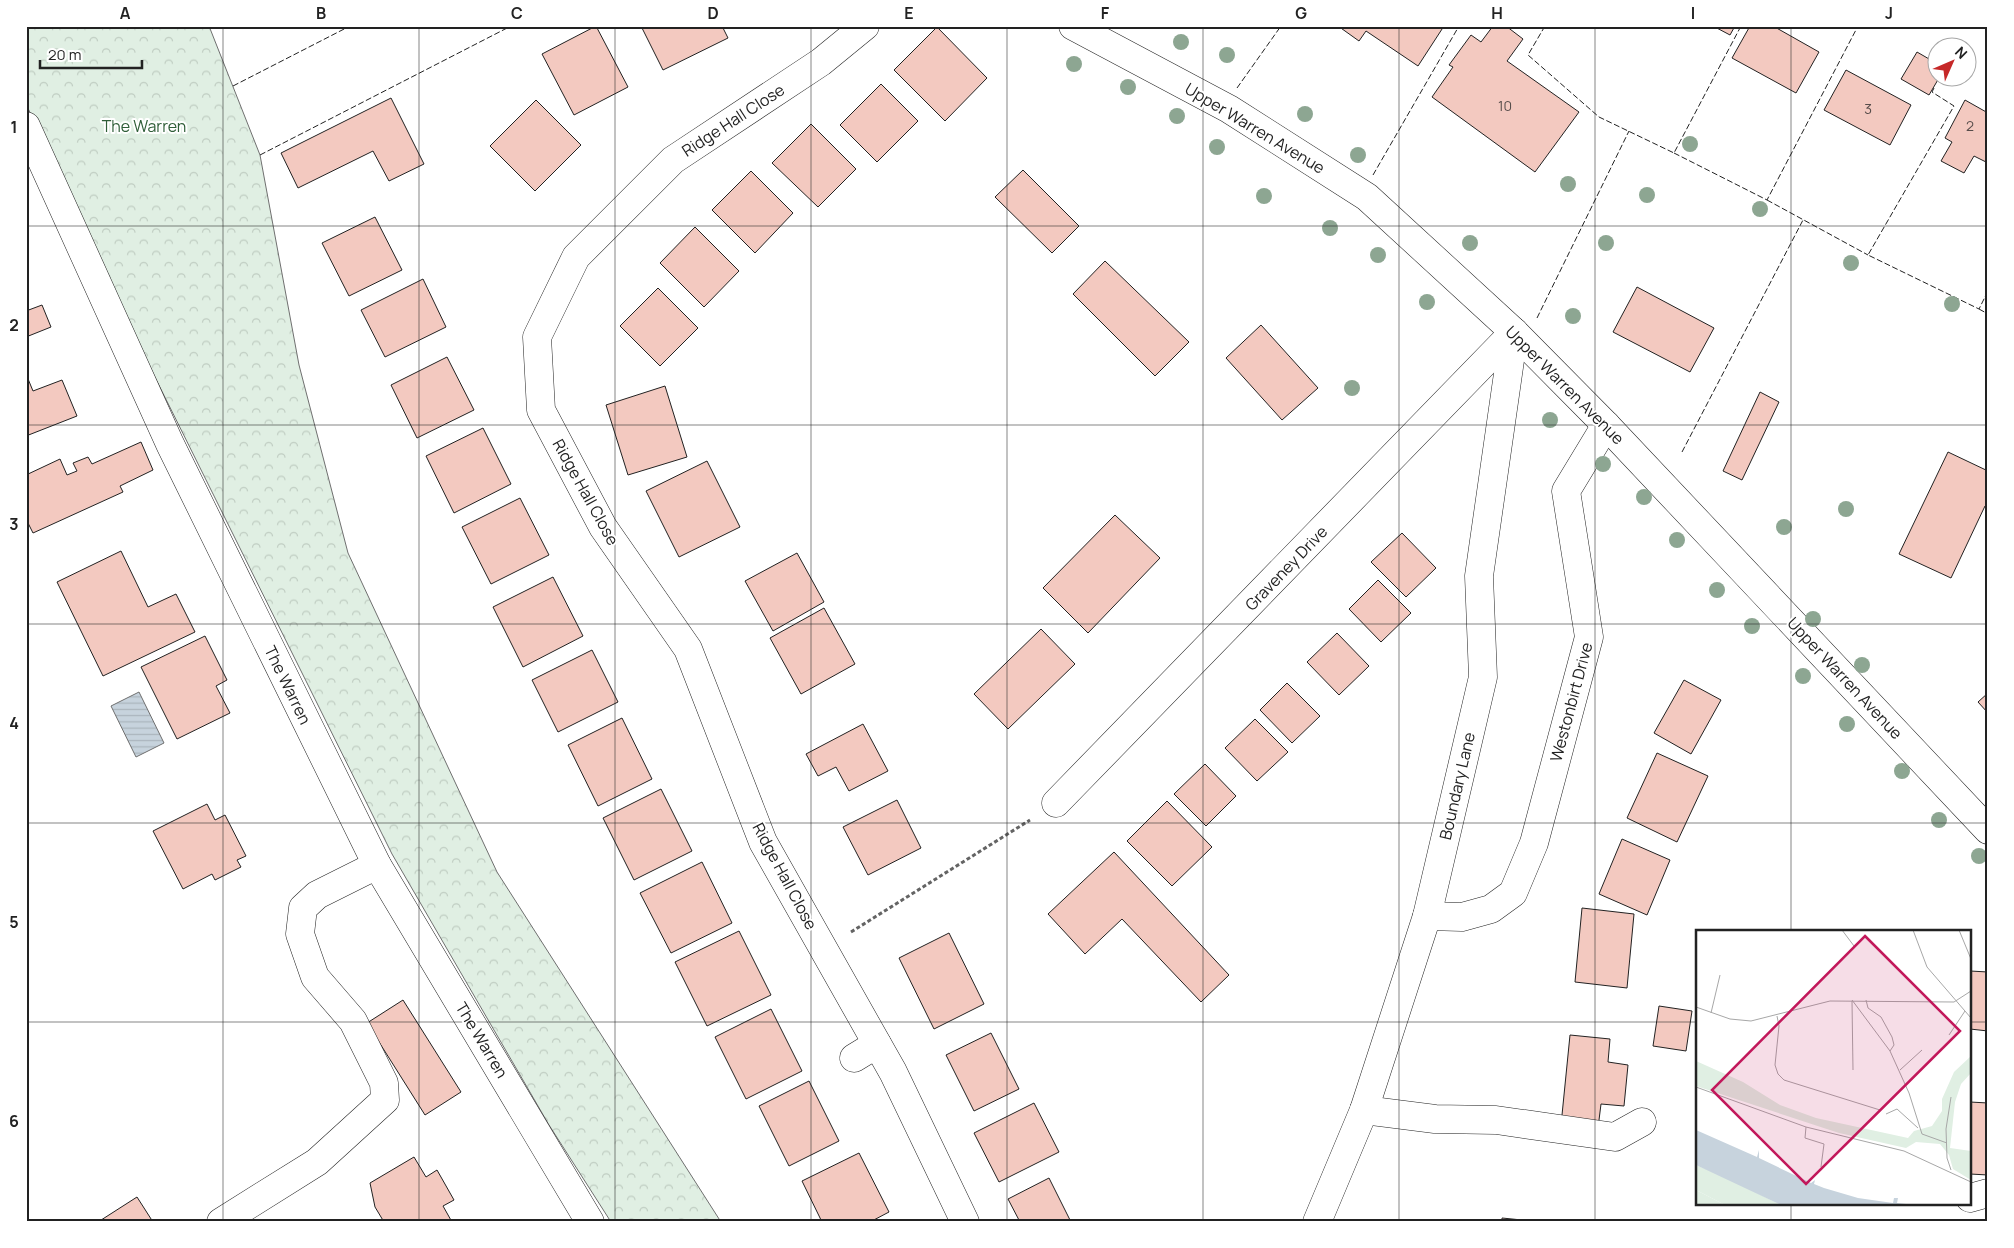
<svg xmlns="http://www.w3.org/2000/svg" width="2014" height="1248" font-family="Manrope,sans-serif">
<defs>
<pattern id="forest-crowns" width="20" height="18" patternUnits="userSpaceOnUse" patternTransform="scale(1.25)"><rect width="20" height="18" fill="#e0efe3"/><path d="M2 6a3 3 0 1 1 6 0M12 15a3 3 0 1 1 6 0" fill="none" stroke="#c0cdc2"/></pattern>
<pattern id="water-rules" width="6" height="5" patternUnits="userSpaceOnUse" patternTransform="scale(1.25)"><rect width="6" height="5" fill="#c7d3dd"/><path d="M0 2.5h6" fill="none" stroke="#abb5bd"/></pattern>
</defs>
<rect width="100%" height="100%" fill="#fff"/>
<polygon fill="url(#forest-crowns)" stroke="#6f6f6f" points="26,26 209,26 260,155 299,365 348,553 497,872 721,1222 611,1222 549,1125 392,854 136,339 26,104"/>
<polygon fill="url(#water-rules)" stroke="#6f6f6f" points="139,692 164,743 136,757 111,706"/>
<g fill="#f3c9c0" stroke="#222">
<polygon points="596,26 628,87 574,115 542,54"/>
<polygon points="641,26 722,26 728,38 663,70"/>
<polygon points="1338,26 1444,26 1418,66 1366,31 1359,41"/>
<polygon points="1493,26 1506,26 1523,39 1507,61 1579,112 1535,172 1432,97 1453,67 1449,65 1471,35 1481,42"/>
<polygon points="1713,26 1735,26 1730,35"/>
<polygon points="1750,26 1773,26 1819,52 1796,93 1732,58"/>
<polygon points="937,27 987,78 945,121 894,70"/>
<polygon points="1917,52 1936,63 1936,78 1939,78 1929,95 1901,79"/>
<polygon points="1846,70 1911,105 1890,145 1824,110"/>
<polygon points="881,84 918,121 877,162 840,125"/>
<polygon points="391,98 424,164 389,181 373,151 298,188 281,153"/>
<polygon points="536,100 581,145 535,191 490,146"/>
<polygon points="1965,100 1988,113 1988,163 1974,156 1964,173 1941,161 1952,142 1945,138"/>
<polygon points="811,124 856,169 818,207 772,163"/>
<polygon points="1023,170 1079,226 1052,253 995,197"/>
<polygon points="751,171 793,213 755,253 712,210"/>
<polygon points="375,217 402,270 349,296 322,243"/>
<polygon points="695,227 739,271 704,307 660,263"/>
<polygon points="1105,261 1189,342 1155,376 1073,294"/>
<polygon points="423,279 446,327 385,357 361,310"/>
<polygon points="1637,287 1714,328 1690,372 1613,332"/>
<polygon points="658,288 698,328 660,366 620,326"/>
<polygon points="42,305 51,327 26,337 26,311"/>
<polygon points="1261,325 1318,388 1282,420 1226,358"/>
<polygon points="447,357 474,410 417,438 391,385"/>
<polygon points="26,374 33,391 62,380 77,416 26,436"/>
<polygon points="665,386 687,457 628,475 606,405"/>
<polygon points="1760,392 1779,402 1742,480 1723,471"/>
<polygon points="483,428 511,484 454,513 426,456"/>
<polygon points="141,442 153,470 120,486 123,492 33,533 26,519 26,475 60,459 67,475 77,471 73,463 88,457 92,464"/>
<polygon points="1948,452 1988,471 1988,507 1985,506 1951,578 1899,554"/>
<polygon points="707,461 740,527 679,557 646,491"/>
<polygon points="520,498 549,555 491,584 462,527"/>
<polygon points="1115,515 1160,558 1088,633 1043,588"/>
<polygon points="1402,533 1436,568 1406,597 1371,562"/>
<polygon points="121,551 148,607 176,594 195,632 103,676 57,582"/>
<polygon points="797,553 824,602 773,631 745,581"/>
<polygon points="553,577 583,636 523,667 493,607"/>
<polygon points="1378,580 1411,613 1381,642 1349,609"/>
<polygon points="824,608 855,664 801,694 770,638"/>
<polygon points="1041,629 1075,664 1008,729 974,694"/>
<polygon points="1337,633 1369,666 1339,695 1307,662"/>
<polygon points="205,636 227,680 216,686 230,713 177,739 141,667"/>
<polygon points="592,650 618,702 558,732 532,680"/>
<polygon points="1684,680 1721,700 1691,754 1654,733"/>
<polygon points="1287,683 1320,716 1292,743 1260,710"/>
<polygon points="1988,693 1988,713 1978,702"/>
<polygon points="622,718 652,779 598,806 568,745"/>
<polygon points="1255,719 1288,752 1257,781 1225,748"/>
<polygon points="863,724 888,771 849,791 836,767 818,776 806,754"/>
<polygon points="1657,753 1708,776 1677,842 1627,818"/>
<polygon points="1205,764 1236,796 1206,826 1174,794"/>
<polygon points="661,789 692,851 634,880 603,818"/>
<polygon points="897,800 921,848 868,875 843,827"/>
<polygon points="1167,801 1212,847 1172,886 1127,841"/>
<polygon points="207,804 215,820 225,815 246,856 237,860 241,867 215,880 212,874 183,889 153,831"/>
<polygon points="1622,839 1670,860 1647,915 1599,894"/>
<polygon points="1114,852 1229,975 1201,1002 1122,919 1085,954 1048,914"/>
<polygon points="702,862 732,923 671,953 640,893"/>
<polygon points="1582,908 1634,914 1627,988 1575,982"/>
<polygon points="739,931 771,995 707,1026 675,962"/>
<polygon points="949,933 984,1004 934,1029 899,958"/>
<polygon points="1970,971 1988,972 1988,1031 1970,1029"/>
<polygon points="403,1000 461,1092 425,1115 367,1023"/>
<polygon points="1659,1006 1692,1011 1686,1051 1653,1046"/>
<polygon points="771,1009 802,1071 746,1099 715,1037"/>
<polygon points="991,1033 1019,1089 974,1111 946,1055"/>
<polygon points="1570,1035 1610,1039 1608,1062 1628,1065 1624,1106 1601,1104 1598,1128 1561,1125"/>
<polygon points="809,1081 839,1141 789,1166 759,1106"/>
<polygon points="1970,1102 1988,1103 1988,1175 1970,1174"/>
<polygon points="1034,1103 1059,1152 999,1182 974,1133"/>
<polygon points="859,1153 889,1212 870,1222 822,1222 802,1181"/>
<polygon points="414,1157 426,1177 437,1170 454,1200 443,1206 452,1222 384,1222 375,1207 370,1183"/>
<polygon points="1049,1178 1071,1222 1020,1222 1008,1199"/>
<polygon points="137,1197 153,1222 98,1222"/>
<polygon points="1502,1218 1542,1222 1502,1222"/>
</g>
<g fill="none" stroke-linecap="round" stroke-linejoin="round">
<defs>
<g id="minor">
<polyline points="865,26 821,62 673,160 576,257 537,337 541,410 603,527 688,649 763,842 893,1072 965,1222"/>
<polyline points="1073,26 1229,109 1367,197 1514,332 1606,425 1988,830"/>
<polyline points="26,126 170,444 377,865 590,1222"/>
<polyline points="1056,803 1514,332"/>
<polyline points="1427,916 1462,917 1491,909 1513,893 1534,843 1589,637 1566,491 1606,425"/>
<polyline points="854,1058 877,1044"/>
<polyline points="1364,1110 1435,1119 1496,1120 1615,1137 1642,1122"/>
<polyline points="1970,1198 1988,1193"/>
<polyline points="221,1222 317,1162 385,1100 384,1083 353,1021 315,977 300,934 303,908 317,895 377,865"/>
<polyline points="1317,1222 1364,1110 1427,916 1483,677 1479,576 1514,332"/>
</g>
</defs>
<use href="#minor" stroke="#222" stroke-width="29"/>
<polyline stroke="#646464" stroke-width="3" stroke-dasharray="4 2.5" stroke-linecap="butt" points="851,932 1030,820"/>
<use href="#minor" stroke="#fff" stroke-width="28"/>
<g stroke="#222" stroke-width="1" stroke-dasharray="6 2.5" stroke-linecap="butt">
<polyline points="1545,26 1528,55 1599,117 1674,153 1741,26"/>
<polyline points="1987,26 1988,27"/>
<polyline points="233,86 350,26"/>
<polyline points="1237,88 1281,26"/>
<polyline points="1934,88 1932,92 1954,106 1868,255 1979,309 1988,291"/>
<polyline points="1674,153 1767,200 1858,26"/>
<polyline points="260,155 511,26"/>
<polyline points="1373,175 1459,26"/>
<polyline points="1767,200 1868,255"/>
<polyline points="1979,309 1988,314"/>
<polyline points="1537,318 1629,131"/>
<polyline points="1682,452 1803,220"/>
</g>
</g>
<g fill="#8da692">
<circle cx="1181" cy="42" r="8"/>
<circle cx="1227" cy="55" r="8"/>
<circle cx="1074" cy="64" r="8"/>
<circle cx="1128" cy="87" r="8"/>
<circle cx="1305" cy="114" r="8"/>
<circle cx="1177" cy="116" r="8"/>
<circle cx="1690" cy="144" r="8"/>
<circle cx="1217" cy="147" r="8"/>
<circle cx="1358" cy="155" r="8"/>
<circle cx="1568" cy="184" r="8"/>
<circle cx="1647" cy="195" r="8"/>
<circle cx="1264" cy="196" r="8"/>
<circle cx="1760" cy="209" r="8"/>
<circle cx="1330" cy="228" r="8"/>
<circle cx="1470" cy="243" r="8"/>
<circle cx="1606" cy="243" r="8"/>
<circle cx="1378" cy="255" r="8"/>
<circle cx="1851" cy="263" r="8"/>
<circle cx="1427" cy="302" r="8"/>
<circle cx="1952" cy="304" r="8"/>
<circle cx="1573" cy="316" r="8"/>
<circle cx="1352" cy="388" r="8"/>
<circle cx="1550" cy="420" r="8"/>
<circle cx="1603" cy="464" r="8"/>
<circle cx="1644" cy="497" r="8"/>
<circle cx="1846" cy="509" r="8"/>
<circle cx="1784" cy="527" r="8"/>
<circle cx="1677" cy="540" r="8"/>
<circle cx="1717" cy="590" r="8"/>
<circle cx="1813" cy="619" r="8"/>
<circle cx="1752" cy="626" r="8"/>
<circle cx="1862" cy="665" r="8"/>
<circle cx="1803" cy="676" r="8"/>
<circle cx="1847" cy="724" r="8"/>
<circle cx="1902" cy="771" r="8"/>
<circle cx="1939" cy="820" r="8"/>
<circle cx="1979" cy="856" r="8"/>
</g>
<path fill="none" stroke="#222" stroke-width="1" stroke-opacity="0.55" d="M223,26V1222M419,26V1222M615,26V1222M811,26V1222M1007,26V1222M1203,26V1222M1399,26V1222M1595,26V1222M1791,26V932M26,226H1988M26,425H1988M26,624H1988M26,823H1988M26,1022H1698M1970,1022H1988M1791,1204V1222"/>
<g text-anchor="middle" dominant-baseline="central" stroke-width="4" stroke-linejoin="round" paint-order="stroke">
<g font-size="14" fill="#564c4a">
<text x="1505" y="105">10</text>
<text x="1868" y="108">3</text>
<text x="1970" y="125">2</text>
</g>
<g font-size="16" fill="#222" stroke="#fff">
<text transform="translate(733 120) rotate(-33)">Ridge Hall Close</text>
<text transform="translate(1255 128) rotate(31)">Upper Warren Avenue</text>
<text transform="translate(1565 385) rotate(45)">Upper Warren Avenue</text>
<text transform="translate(586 492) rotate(61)">Ridge Hall Close</text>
<text transform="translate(1286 568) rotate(-46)">Graveney Drive</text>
<text transform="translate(1845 678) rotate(47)">Upper Warren Avenue</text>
<text transform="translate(288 685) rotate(64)">The Warren</text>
<text transform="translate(1571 702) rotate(-75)">Westonbirt Drive</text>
<text transform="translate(1457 786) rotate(-77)">Boundary Lane</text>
<text transform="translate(785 876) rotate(62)">Ridge Hall Close</text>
<text transform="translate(482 1040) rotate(59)">The Warren</text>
</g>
<g font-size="16" fill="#2f5e38" stroke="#fff">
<text x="144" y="126">The Warren</text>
</g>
</g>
<g transform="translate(1696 930)">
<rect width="275" height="275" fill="#fff"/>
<path d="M0,260L29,275H0Z" fill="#e0efe3"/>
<path d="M275,126V143L265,154L259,172L254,218L275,221V250L257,239L253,225L244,214L220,212L210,218L143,203L0,156V131L47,152L84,175L120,188L212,208L218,201L236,196L246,181V169L258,142Z" fill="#e0efe3"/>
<path d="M0,235L29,247L85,275H29L0,260Z" fill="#e0efe3"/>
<path d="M0,200L61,227L63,220V228L115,253L119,250L118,254L128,258L162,268L197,273L198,268H202L201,273L219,275H85L0,235Z" fill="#c7d3dd"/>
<path fill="none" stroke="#a7a7a7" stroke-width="1" d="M146,0L158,16M217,0L231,37L275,88M263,0L275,29M156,70L194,121L213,163L226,204L251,213M170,70L172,78L185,87L196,107L198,115L194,121M156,71L157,140M0,77L34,89L55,91L134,71L258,72L275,61M15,83L24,45M81,86L83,96L79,135L82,144L88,150L184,180M253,105L269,81M204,140L226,120M0,157L110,197L208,221L275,252M255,167L250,199L251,228L255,240M190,184L201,179L222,198M110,197L109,208L128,214L125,237"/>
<path fill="#c2185b" fill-opacity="0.15" stroke="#c2185b" stroke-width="2.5" d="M169,6L264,101L110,254L16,160Z"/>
<rect width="275" height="275" fill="none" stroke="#222" stroke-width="2.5"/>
</g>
<rect width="2014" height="1248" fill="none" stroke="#ffffff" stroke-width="55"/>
<g transform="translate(1952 62) rotate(45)"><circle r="24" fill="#ffffff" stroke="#a7a7a7"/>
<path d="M0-4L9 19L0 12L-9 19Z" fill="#c62828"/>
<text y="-8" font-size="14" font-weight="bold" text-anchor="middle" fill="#222222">N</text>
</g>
<path d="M40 60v8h102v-8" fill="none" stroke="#222222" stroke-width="2.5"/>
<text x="48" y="60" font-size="15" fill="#222222" stroke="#ffffff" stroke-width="4" paint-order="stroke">20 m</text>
<rect x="28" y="28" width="1958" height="1192" fill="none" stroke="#222" stroke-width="2"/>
<g font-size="16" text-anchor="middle" font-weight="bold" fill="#222">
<text x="125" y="19">A</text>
<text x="321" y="19">B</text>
<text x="517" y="19">C</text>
<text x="713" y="19">D</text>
<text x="909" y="19">E</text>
<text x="1105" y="19">F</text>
<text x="1301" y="19">G</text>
<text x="1497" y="19">H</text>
<text x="1693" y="19">I</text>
<text x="1889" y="19">J</text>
<text x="14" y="133">1</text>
<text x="14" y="331">2</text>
<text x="14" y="530">3</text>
<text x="14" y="729">4</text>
<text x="14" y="928">5</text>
<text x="14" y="1127">6</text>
</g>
</svg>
